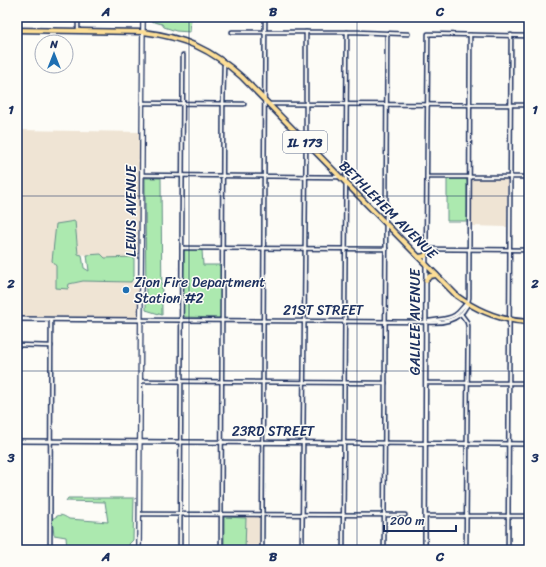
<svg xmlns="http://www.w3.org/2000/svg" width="546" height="567" font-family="Sriracha,sans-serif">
<rect width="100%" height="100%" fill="#fdfcf7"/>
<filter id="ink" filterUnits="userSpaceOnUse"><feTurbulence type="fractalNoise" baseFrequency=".025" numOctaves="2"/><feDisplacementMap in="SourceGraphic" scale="8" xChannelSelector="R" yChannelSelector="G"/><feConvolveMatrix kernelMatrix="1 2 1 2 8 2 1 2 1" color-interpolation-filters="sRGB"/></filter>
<g filter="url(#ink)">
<g fill="#efe4d4">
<polygon points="17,130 141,132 138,258 105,258 101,254 87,255 78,254 75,221 56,266 56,288 83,281 139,282 138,317 17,316"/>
<polygon points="472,179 506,179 507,181 507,227 470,226 471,181"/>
<polygon points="223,516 260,516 260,550 222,550"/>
</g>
<g fill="#ace9af" stroke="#648c86">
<polygon points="147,17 191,17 190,32 176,31 164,27 162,24 147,20"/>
<polygon points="145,178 161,178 162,315 146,310"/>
<polygon points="447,179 466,179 467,181 467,221 447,221"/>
<polygon points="75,221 78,254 82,255 84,268 89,271 87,255 101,254 105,258 134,257 134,277 131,282 83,281 69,284 68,289 56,288 56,266 52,261 56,224"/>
<polygon points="186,249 202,250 203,265 221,265 221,317 219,318 185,317 183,314 184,251"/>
<path d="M68,498H134L133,540L129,544L131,550H67L66,537L54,535L52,519C60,514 61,514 69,519L108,522L105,502L66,501Z"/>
<polygon points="224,517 246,518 245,550 224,550"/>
</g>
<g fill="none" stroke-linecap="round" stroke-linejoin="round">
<defs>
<g id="minor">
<polyline points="78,30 78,17"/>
<polyline points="232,32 357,32 408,34"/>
<polyline points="142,103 244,104"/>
<polyline points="270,104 529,105"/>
<polyline points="142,175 339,177"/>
<polyline points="427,177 529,177"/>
<polyline points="182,248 386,249"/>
<polyline points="427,249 529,250"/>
<polyline points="426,265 428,34 529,36"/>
<polyline points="461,314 467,322 468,326 466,550"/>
<path d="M141,320L426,322C440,324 459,321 466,307C468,305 468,301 469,298L470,35"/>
<path d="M429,321C438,319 447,320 455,315C460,312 463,306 467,303"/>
<polyline points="17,345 51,346"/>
<polyline points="141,381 385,383"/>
<polyline points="426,383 529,383"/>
<polyline points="140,514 405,515"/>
<polyline points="425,516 529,516"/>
<polyline points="50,550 51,320"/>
<polyline points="180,550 183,55"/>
<polyline points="221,550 223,104 224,65 225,63"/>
<polyline points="262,550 265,20 263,17"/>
<polyline points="302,550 306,143 306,32"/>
<polyline points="343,550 347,32"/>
<polyline points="384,550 387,34"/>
<polyline points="508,550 511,35"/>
</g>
<g id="tertiary">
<polyline points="17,319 141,320"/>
<polyline points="17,441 529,444"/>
<polyline points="425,550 426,265"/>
</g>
<polyline id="secondary" points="139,550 143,17"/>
<g id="primary">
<path d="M17,30L143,32C184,37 211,49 242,77L457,296C479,312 501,321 529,322"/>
<polyline points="419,257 425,256 427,252"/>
<polyline points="426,280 430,276 436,275"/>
</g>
</defs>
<use href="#minor" stroke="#1b2f5e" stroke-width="5.5"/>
<use href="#tertiary" stroke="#1b2f5e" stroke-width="6"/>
<use href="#secondary" stroke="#1b2f5e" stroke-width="6"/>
<use href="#primary" stroke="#1b2f5e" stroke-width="7"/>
<use href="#minor" stroke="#fdfcf7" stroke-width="2.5"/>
<use href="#tertiary" stroke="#fdfcf7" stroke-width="3"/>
<use href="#secondary" stroke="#fdfcf7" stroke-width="3.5"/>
<use href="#primary" stroke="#fdde96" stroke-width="4"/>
</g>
</g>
<path fill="none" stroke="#1b2f5e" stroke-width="1" stroke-opacity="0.55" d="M189,17V550M357,17V550M17,196H529M17,371H529"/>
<circle fill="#1f6fb2" stroke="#fdfcf7" stroke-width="1.5" cx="126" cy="290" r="4"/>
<g text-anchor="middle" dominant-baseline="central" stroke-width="3" stroke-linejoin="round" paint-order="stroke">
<rect fill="#fdfcf7" stroke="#5f6c8c" stroke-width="1" x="283" y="131" width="44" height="22" rx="3"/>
<g font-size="13" font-weight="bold" fill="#1b2f5e">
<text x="305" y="142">IL 173</text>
</g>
<g font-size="14" fill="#1b2f5e" stroke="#fdfcf7">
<text transform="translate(388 210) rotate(45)">BETHLEHEM AVENUE</text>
<text transform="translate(131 211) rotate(-90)">LEWIS AVENUE</text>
<text x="323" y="310">21ST STREET</text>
<text transform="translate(415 322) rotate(-90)">GALILEE AVENUE</text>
<text x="273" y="431">23RD STREET</text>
</g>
<g font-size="14" fill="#1b2f5e" stroke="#fdfcf7" text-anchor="start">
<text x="134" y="282">Zion Fire Department<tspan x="134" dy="16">Station #2</tspan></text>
</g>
</g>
<rect width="546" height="567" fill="none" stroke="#fdfcf7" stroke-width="44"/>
<g transform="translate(54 54)"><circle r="19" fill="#fdfcf7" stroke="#a3aaba"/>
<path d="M0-3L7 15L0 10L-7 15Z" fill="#1f6fb2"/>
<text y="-6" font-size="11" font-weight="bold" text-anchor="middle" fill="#1b2f5e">N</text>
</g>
<path d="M384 525v6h72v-6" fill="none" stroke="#1b2f5e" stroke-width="2"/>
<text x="390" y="525" font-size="12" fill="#1b2f5e" stroke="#fdfcf7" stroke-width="3" paint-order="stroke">200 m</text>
<rect x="22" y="22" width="502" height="523" fill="none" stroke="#1b2f5e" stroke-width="1.5"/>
<g font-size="13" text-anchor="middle" font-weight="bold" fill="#1b2f5e">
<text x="106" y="16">A</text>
<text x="273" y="16">B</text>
<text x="440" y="16">C</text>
<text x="11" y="114">1</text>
<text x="535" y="114">1</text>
<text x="11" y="288">2</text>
<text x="535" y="288">2</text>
<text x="11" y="462">3</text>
<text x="535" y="462">3</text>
<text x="106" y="561">A</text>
<text x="273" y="561">B</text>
<text x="440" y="561">C</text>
</g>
</svg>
